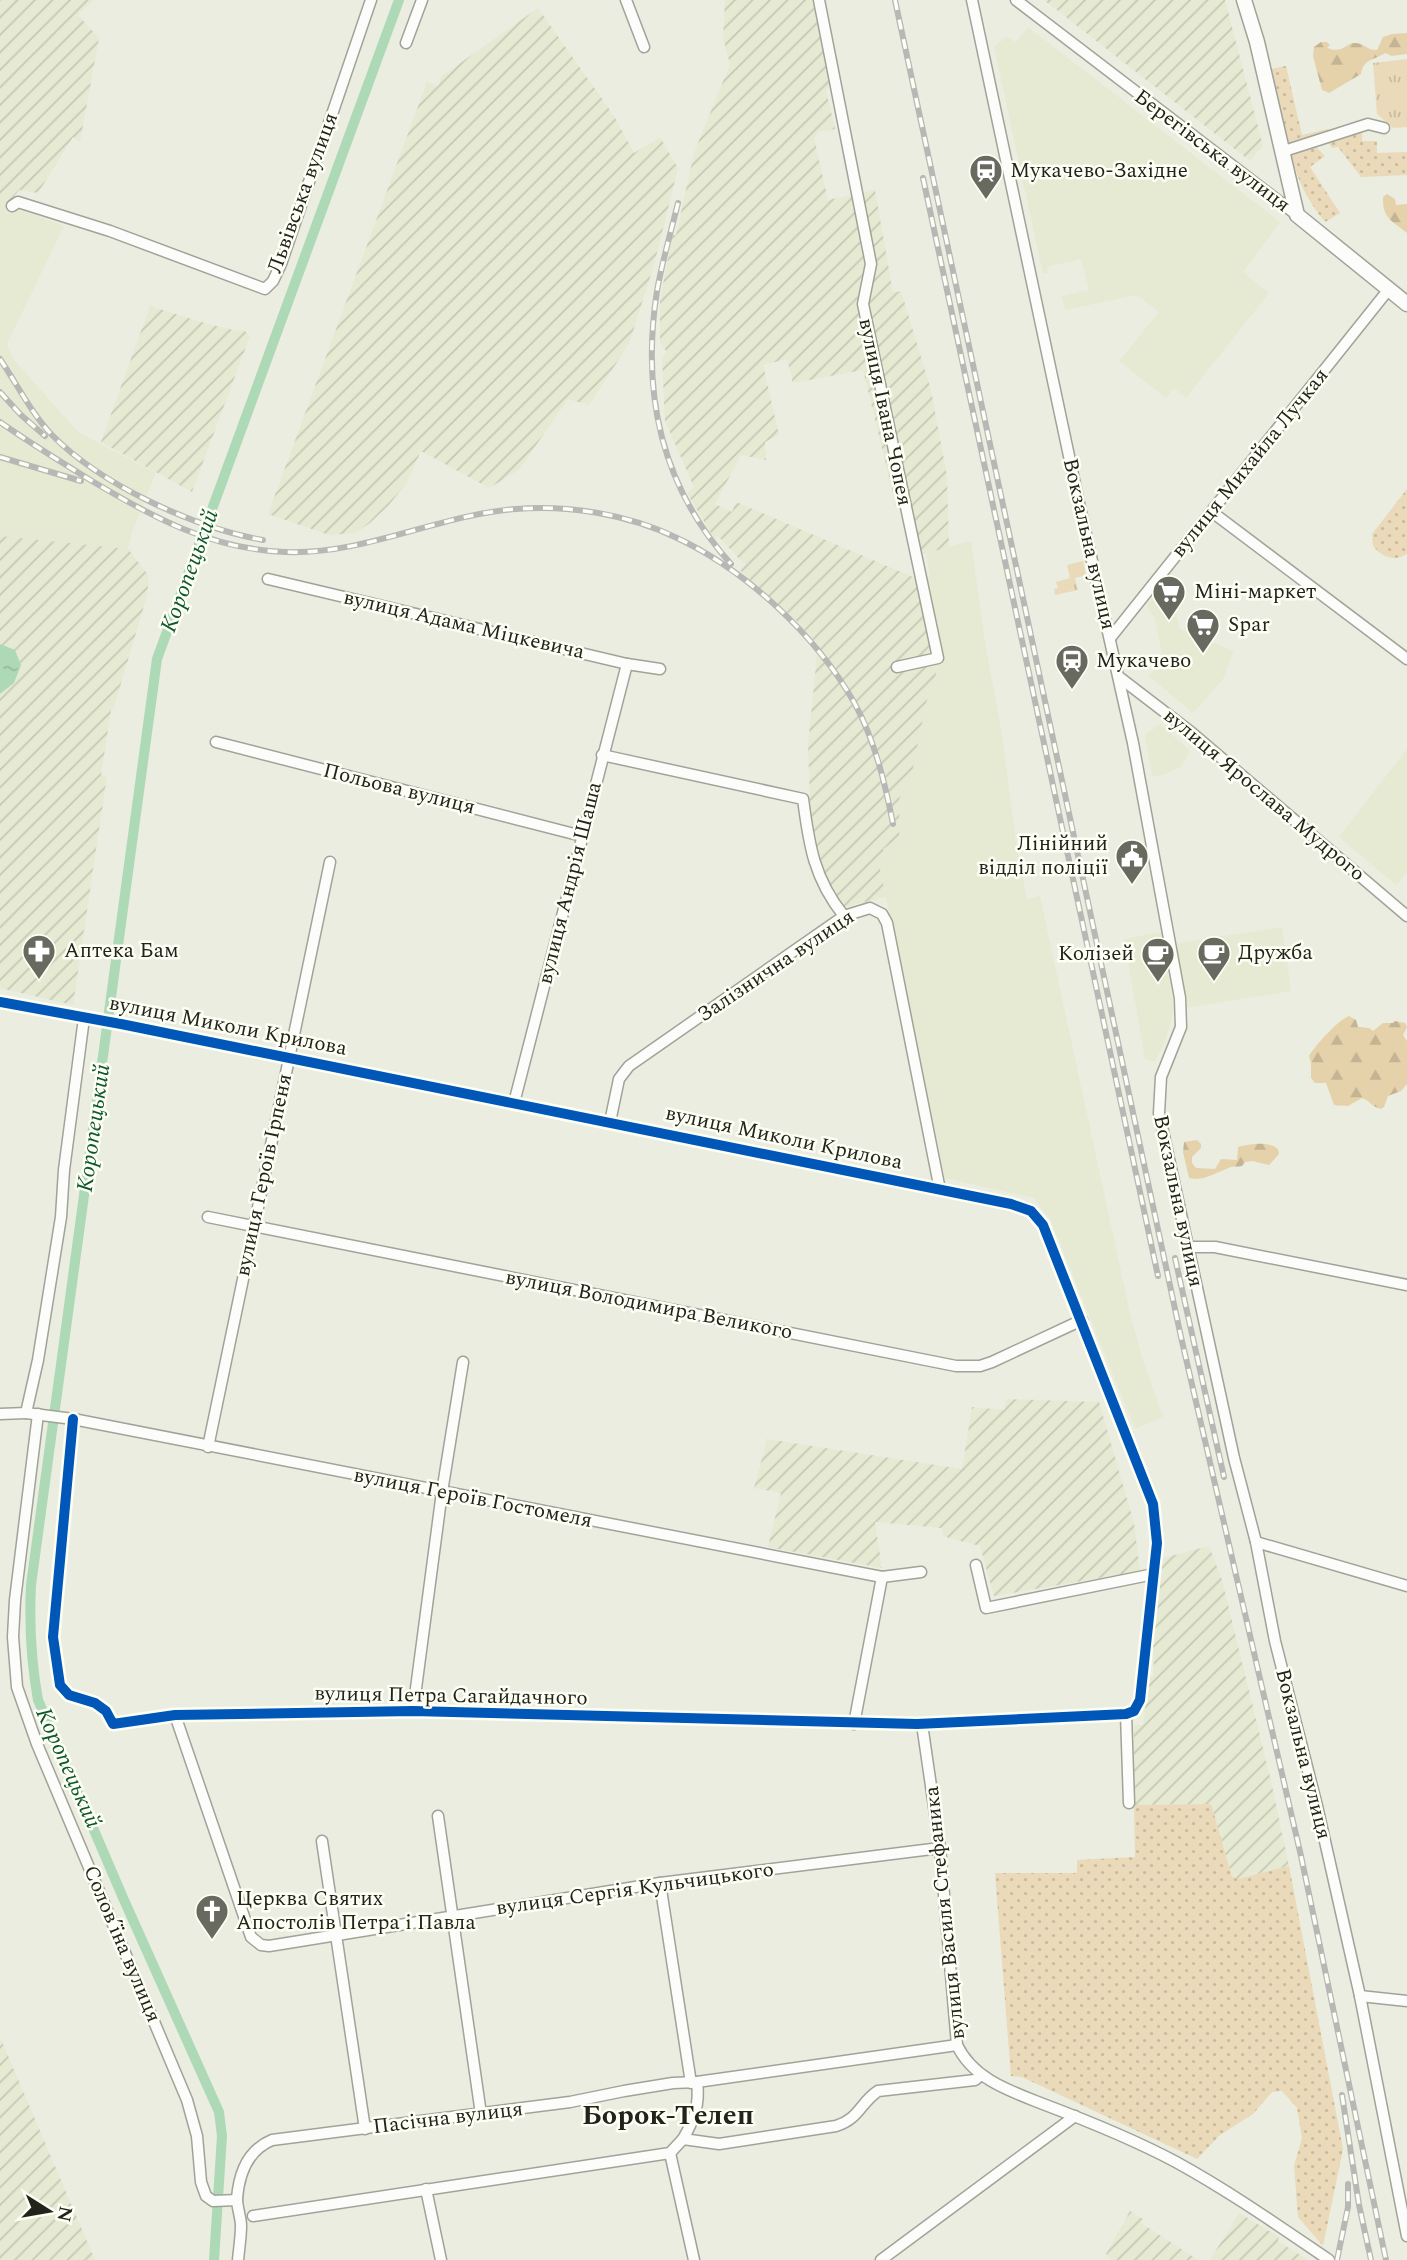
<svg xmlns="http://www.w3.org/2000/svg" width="1407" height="2260" font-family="Spectral,serif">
<defs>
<pattern id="industrial-furrows" width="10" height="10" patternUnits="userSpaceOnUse" patternTransform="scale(1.75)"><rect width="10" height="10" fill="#e6ead3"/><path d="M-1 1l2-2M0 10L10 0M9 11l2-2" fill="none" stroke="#c5c9b5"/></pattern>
<pattern id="grass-dots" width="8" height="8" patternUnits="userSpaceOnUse" patternTransform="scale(1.75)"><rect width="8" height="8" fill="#eadab9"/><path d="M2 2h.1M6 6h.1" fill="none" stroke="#c8bb9e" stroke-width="1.8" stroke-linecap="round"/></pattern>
<pattern id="forest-firs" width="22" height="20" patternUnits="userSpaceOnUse" patternTransform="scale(1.75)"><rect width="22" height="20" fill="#e5d2ab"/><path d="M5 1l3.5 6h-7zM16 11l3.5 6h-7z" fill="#c4b493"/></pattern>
<pattern id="park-tufts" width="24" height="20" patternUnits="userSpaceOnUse" patternTransform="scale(1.75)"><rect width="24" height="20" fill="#eadab9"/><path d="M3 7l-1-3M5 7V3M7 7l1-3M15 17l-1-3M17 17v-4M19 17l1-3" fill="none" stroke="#c8bb9e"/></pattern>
<pattern id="water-ripples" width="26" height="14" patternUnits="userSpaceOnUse" patternTransform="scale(1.75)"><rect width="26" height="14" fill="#add9b6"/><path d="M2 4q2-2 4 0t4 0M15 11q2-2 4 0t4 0" fill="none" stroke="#95ba9c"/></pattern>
</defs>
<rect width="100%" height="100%" fill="#eaede0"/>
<g fill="#e6ead3">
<polygon points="1028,27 1280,222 1243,272 1269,293 1186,398 1174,388 1166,398 1119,361 1159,312 1137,295 1065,310 1062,296 1089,290 1081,259 1047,267 1048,273 1043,274 994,47 1007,36 1016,42"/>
<polygon points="0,194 15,208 64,226 7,344 14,360 78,432 156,473 132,531 128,549 0,536"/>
<polygon points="971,541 985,642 1002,734 1016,843 1027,899 1040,896 1131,1318 1143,1360 1163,1417 1135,1429 1050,1219 1034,1198 945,1178 879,864 887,860 882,849 899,838 900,787 910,783 928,694 934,687 938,658 920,580 930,577 926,553"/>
<polygon points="1159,590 1173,601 1180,629 1234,651 1223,679 1193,713 1149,676 1163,659 1155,619 1147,605"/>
<polygon points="1160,724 1190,751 1181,767 1163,775 1152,776 1145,735"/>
<polygon points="1407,749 1407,872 1396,885 1339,837"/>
<polygon points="1282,927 1291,991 1185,1008 1174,944"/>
<polygon points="1162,932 1174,1010 1165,1042 1155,1061 1145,1059 1124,939"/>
</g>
<g fill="url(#industrial-furrows)">
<polygon points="0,0 94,0 78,15 99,38 80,142 73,137 38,193 19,190 9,203 0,194"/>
<polygon points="725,0 812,0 830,85 826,90 835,129 819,132 814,138 828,200 875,190 893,293 901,291 931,390 947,476 949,547 915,556 904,504 896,506 863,370 793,383 787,359 763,365 779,435 765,442 766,460 741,455 715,504 732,512 736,502 920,580 938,658 934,687 928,694 910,783 900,787 899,838 883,849 887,861 879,864 886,897 845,907 836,901 830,892 827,876 822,869 815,841 810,802 808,744 818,645 793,617 769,599 740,570 745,565 718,536 714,538 687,493 694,487 665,421 662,357 667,352 660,343 660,302 672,235 676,235 694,153 730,64 723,38"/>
<polygon points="1044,0 1225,0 1263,146 1250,161"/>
<polygon points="538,8 614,116 634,153 660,137 678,168 654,265 629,344 589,405 568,399 519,470 489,488 421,451 406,484 388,506 371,522 356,533 329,535 268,514 427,82 438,86 442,76"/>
<polygon points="150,306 208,324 238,331 244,330 250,336 192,492 101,442"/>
<polygon points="0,536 128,549 149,576 147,596 114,707 111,710 101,775 107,776 73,1005 0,988"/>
<polygon points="1006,1399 1099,1402 1134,1523 1140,1571 994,1596 980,1546 949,1538 943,1535 942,1528 875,1522 882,1568 768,1547 781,1493 754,1488 767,1439 962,1469 972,1407 1004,1410"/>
<polygon points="1209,1546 1222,1580 1271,1781 1289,1866 1238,1879 1232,1877 1211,1804 1134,1805 1134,1725 1143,1725 1149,1676 1153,1676 1154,1656 1152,1655 1163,1558"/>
<polygon points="0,2037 95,2260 0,2260"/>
<polygon points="1130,2211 1143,2219 1141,2223 1198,2260 1111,2260 1106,2254"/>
<polygon points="1239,2213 1279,2237 1278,2241 1308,2260 1210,2260"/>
</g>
<g fill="url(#grass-dots)">
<polygon points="1286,66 1302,135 1328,129 1329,134 1290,144 1288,140 1270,69"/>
<polygon points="1362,129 1362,141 1377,141 1377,153 1407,152 1407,175 1361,177 1338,147 1332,148 1327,140"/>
<path d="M1315,146L1325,156L1310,167L1340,213L1325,222C1308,201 1297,181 1292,155Z"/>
<path d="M1407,489V554C1394,562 1382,557 1373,546L1372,534Z"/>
<polygon points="1211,1804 1232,1877 1238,1879 1289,1866 1343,2149 1323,2246 1298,2217 1294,2166 1302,2138 1297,2108 1282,2091 1272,2092 1253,2114 1220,2135 1197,2159 1022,2077 1011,2076 995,1873 1077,1873 1077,1860 1135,1857 1134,1805"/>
</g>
<g fill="url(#forest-firs)">
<path d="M1407,33V54L1392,56L1385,53C1373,61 1364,58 1361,74L1329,93L1322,90L1313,56L1314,47L1321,42H1327L1330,45L1327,48C1345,54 1344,43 1355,43C1364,43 1368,51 1377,50L1383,37L1392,34Z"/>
<path d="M1387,194L1395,199L1396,205L1407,204V233C1392,221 1382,218 1383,197Z"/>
<path d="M1349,1016L1356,1020L1358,1027L1369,1028L1373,1031L1383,1023H1393L1395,1021L1405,1023L1407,1027L1403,1035L1407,1041V1084L1401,1091L1388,1096L1384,1107L1381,1109C1372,1107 1369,1100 1362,1098L1348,1106L1334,1105L1326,1083H1315L1311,1078V1063L1309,1056C1315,1046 1338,1020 1349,1016Z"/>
<path d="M1197,1140L1201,1144V1148L1192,1157V1163L1196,1168L1215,1169L1221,1159L1237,1160L1238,1147C1250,1144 1268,1141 1278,1149L1279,1154L1269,1165L1252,1161L1245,1162L1242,1166C1238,1167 1234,1166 1231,1167C1217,1172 1203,1182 1189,1178L1183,1152L1184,1142Z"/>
</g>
<g fill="url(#park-tufts)">
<polygon points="1407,59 1407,127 1393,128 1377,114 1373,63"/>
<polygon points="1083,561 1086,575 1075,578 1078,590 1055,595 1054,589 1058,588 1056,582 1070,578 1067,565"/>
</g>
<polygon fill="url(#water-ripples)" points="0,644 15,650 21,665 14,683 0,694"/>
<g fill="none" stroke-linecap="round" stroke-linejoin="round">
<path stroke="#add9b6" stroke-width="10" d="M214,2260L222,2136L219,2112L124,1900L38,1700C31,1661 29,1625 31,1585L157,659L399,0"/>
<defs>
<g id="minor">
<polyline points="626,0 644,47"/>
<polyline points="819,0 871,264 863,304 938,658 897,667"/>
<polyline points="972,0 1079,503 1133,743 1180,998 1181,1027 1161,1077 1159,1113 1234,1458 1256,1542 1275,1641 1317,1806 1360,1996 1407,2236"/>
<polyline points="1016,0 1297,215"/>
<polyline points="406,43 422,0"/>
<polyline points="1281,152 1368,124 1384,128"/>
<polyline points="12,206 18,202 110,231 265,289 273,281 281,264 371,0"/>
<polyline points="1212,512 1407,659"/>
<polyline points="268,579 627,664 660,669"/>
<polyline points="1111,637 1389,289"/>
<polyline points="1119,677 1192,733 1407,916"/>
<polyline points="216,742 582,836"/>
<path d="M602,755L803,799C809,845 814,879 844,916"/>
<polyline points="0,1002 121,1024 1011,1204 1031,1211 1043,1225 1153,1504 1157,1543 1140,1700 1134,1711 1126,1714 917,1724 413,1711 175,1715 113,1724 106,1711 95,1703 69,1695 60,1685 53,1637 73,1419"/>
<polyline points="514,1103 627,664"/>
<polyline points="610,1122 619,1079 629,1066 844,916 870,908 882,914 887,923 940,1190"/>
<polyline points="208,1217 956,1366 980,1366 992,1362 1082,1320"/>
<polyline points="1187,1247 1215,1247 1407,1285"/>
<polyline points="26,1413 73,1419 882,1577 921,1572"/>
<polyline points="0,1414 26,1413 38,1360 61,1217 64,1170 84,1018"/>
<polyline points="38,1414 15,1600 13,1637 17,1687 37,1744 187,2100 197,2136 201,2182 206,2196 213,2201 237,2200"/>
<polyline points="208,1447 330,862"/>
<polyline points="1256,1542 1407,1586"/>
<polyline points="976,1565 986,1608 1154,1574"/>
<polyline points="413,1711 442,1492 463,1362"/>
<polyline points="1126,1714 1129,1803"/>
<polyline points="175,1715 251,1937 261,1945 269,1946 660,1883 940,1848"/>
<polyline points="854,1724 882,1577"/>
<path d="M922,1724L940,1848L957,2045C973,2079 1010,2091 1043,2104C1088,2121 1133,2139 1176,2162C1229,2191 1279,2226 1329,2260"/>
<polyline points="438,1816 481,2114"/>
<polyline points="322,1841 365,2129"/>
<polyline points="660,1883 691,2083"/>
<polyline points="1360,1996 1407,2001"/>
<path d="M683,2139C694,2120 700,2105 697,2082"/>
<polyline points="670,2153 694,2260"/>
<polyline points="426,2189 441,2260"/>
<path d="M253,2216L670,2153L683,2139L719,2144L836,2126C859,2119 860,2103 878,2091L975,2080L981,2075"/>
<path d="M238,2260C239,2249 241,2237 241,2226C241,2217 237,2208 237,2199C239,2172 248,2150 272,2140L570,2102L624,2091L673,2083L697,2082L957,2045"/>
<polyline points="881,2260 1075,2116"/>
</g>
<polyline id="major" points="1244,0 1257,42 1297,215 1407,304"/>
</defs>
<use href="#minor" stroke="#a0a398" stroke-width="13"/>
<use href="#major" stroke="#a0a398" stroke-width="17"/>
<use href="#minor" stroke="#fcfcfa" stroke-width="10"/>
<use href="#major" stroke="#fcfcfa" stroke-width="14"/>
<defs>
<g id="rail">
<polyline points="895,0 1181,1337 1301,1856 1386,2260"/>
<polyline points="923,178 1158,1276"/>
<path d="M678,203C671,232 662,262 657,291C641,393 661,486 731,564"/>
<path d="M0,359C17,384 31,413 52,435C101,485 195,528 263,540"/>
<polyline points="0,392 21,415 45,436"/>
<path d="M0,422C30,443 61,462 92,481C154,518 211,549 285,552C366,555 437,515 516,509C569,505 628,514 677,538C747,571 817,636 855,704C875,741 885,783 893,824"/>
<polyline points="0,457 81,481"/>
<polyline points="1175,1258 1224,1477"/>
<polyline points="1342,2095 1359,2205 1371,2260"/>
<polyline points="1337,2260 1348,2207 1348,2184"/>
</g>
</defs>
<use href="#rail" stroke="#b7b8b5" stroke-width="6"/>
<use href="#rail" stroke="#fdfff5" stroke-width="3.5" stroke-dasharray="10" stroke-linecap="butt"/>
<defs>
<polyline id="cycleway" points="0,1002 121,1024 1011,1204 1031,1211 1043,1225 1153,1504 1157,1543 1140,1700 1134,1711 1126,1714 917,1724 413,1711 175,1715 113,1724 106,1711 95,1703 69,1695 60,1685 53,1637 73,1419"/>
</defs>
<use href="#cycleway" stroke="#fdfff5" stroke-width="15"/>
<use href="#cycleway" stroke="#0057b8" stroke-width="10"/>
</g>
<defs>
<symbol id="station-pin" viewBox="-11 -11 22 30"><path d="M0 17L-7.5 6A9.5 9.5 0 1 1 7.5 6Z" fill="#686a60" stroke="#fdfff5"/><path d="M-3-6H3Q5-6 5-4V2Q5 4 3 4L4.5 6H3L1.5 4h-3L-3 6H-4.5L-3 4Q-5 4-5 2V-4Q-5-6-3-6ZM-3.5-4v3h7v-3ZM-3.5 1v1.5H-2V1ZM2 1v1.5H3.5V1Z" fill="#fff"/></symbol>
<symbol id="supermarket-pin" viewBox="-11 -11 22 30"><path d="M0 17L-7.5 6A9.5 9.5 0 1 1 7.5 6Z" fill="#686a60" stroke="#fdfff5"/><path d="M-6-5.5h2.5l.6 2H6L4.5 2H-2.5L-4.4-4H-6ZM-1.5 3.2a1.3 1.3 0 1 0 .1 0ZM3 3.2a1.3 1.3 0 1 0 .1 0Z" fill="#fff"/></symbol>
<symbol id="civic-pin" viewBox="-11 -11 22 30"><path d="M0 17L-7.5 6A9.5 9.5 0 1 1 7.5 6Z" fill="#686a60" stroke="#fdfff5"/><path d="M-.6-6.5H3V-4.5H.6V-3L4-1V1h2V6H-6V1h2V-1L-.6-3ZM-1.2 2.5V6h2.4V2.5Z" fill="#fff"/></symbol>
<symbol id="pharmacy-pin" viewBox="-11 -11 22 30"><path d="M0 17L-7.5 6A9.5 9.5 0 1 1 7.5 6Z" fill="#686a60" stroke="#fdfff5"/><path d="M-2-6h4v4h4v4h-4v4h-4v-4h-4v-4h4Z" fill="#fff"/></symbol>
<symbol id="cafe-pin" viewBox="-11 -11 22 30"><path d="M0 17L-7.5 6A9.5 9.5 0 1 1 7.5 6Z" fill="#686a60" stroke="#fdfff5"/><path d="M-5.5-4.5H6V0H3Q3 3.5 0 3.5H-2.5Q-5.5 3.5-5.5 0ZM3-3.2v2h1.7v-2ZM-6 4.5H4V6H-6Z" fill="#fff"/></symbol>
<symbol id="church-pin" viewBox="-11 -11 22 30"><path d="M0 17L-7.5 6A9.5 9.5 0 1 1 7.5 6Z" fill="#686a60" stroke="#fdfff5"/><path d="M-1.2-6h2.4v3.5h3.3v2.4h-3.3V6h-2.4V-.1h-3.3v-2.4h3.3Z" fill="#fff"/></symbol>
</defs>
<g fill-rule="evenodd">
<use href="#station-pin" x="967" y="152" width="38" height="52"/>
<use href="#supermarket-pin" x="1150" y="573" width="38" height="52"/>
<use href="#supermarket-pin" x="1184" y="606" width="38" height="52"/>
<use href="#station-pin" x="1053" y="642" width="38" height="52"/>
<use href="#civic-pin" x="1113" y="837" width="38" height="52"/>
<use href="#pharmacy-pin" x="20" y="932" width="38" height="52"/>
<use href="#cafe-pin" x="1195" y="934" width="38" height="52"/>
<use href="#cafe-pin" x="1139" y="935" width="38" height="52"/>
<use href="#church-pin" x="193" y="1892" width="38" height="52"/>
</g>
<g text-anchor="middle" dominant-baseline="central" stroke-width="5" stroke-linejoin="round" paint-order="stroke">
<g font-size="21" fill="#22241b" stroke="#fdfff5">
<text transform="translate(1212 151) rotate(37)">Берегівська вулиця</text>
<text transform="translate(303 193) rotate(-70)">Львівська вулиця</text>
<text transform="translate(885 412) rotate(78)">вулиця Івана Чопея</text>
<text transform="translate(1250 463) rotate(-51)">вулиця Михайла Лучкая</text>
<text transform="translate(1089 544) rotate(77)">Вокзальна вулиця</text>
<text transform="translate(464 625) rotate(13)">вулиця Адама Міцкевича</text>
<text transform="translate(399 789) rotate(14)">Польова вулиця</text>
<text transform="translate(1264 795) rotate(40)">вулиця Ярослава Мудрого</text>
<text transform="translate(570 883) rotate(-76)">вулиця Андрія Шаша</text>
<text transform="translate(776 966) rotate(-34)">Залізнична вулиця</text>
<text transform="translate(228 1026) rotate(11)">вулиця Миколи Крилова</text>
<text transform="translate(784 1138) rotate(12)">вулиця Миколи Крилова</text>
<text transform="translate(264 1175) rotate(-78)">вулиця Героїв Ірпеня</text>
<text transform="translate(1178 1201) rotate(78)">Вокзальна вулиця</text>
<text transform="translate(649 1305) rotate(11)">вулиця Володимира Великого</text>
<text transform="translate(473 1498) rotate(11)">вулиця Героїв Гостомеля</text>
<text transform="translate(451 1696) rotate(1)">вулиця Петра Сагайдачного</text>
<text transform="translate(1303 1754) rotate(76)">Вокзальна вулиця</text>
<text transform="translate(635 1889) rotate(-8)">вулиця Сергія Кульчицького</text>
<text transform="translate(945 1913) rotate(-96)">вулиця Василя Стефаника</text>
<text transform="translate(122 1944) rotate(67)">Соловʼїна вулиця</text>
<text transform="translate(448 2118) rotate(-7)">Пасічна вулиця</text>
</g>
<g font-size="21" fill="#22241b" stroke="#fdfff5" text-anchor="start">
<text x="1010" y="171">Мукачево-Західне</text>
<text x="1194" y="592">Міні-маркет</text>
<text x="1228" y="625">Spar</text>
<text x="1096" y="661">Мукачево</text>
<text x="1108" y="844" text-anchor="end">Лінійний<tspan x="1108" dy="24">відділ поліції</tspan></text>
<text x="64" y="951">Аптека Бам</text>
<text x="1238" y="953">Дружба</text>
<text x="1134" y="954" text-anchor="end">Колізей</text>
<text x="236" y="1899">Церква Святих<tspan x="236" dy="24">Апостолів Петра і Павла</tspan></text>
</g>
<g font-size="23" font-style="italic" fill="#10572e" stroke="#fdfff5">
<text transform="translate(190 571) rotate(-70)">Коропецький</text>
<text transform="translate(94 1128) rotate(-82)">Коропецький</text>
<text transform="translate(68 1768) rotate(66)">Коропецький</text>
</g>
<g font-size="28" font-weight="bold" fill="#22241b" stroke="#fdfff5">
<text x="668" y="2115">Борок-Телеп</text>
</g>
</g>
<g transform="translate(49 2211) rotate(101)" stroke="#fdfff5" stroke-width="5" paint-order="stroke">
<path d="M0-5L12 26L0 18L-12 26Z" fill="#22241b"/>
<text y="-10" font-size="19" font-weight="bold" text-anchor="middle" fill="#22241b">N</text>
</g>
</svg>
